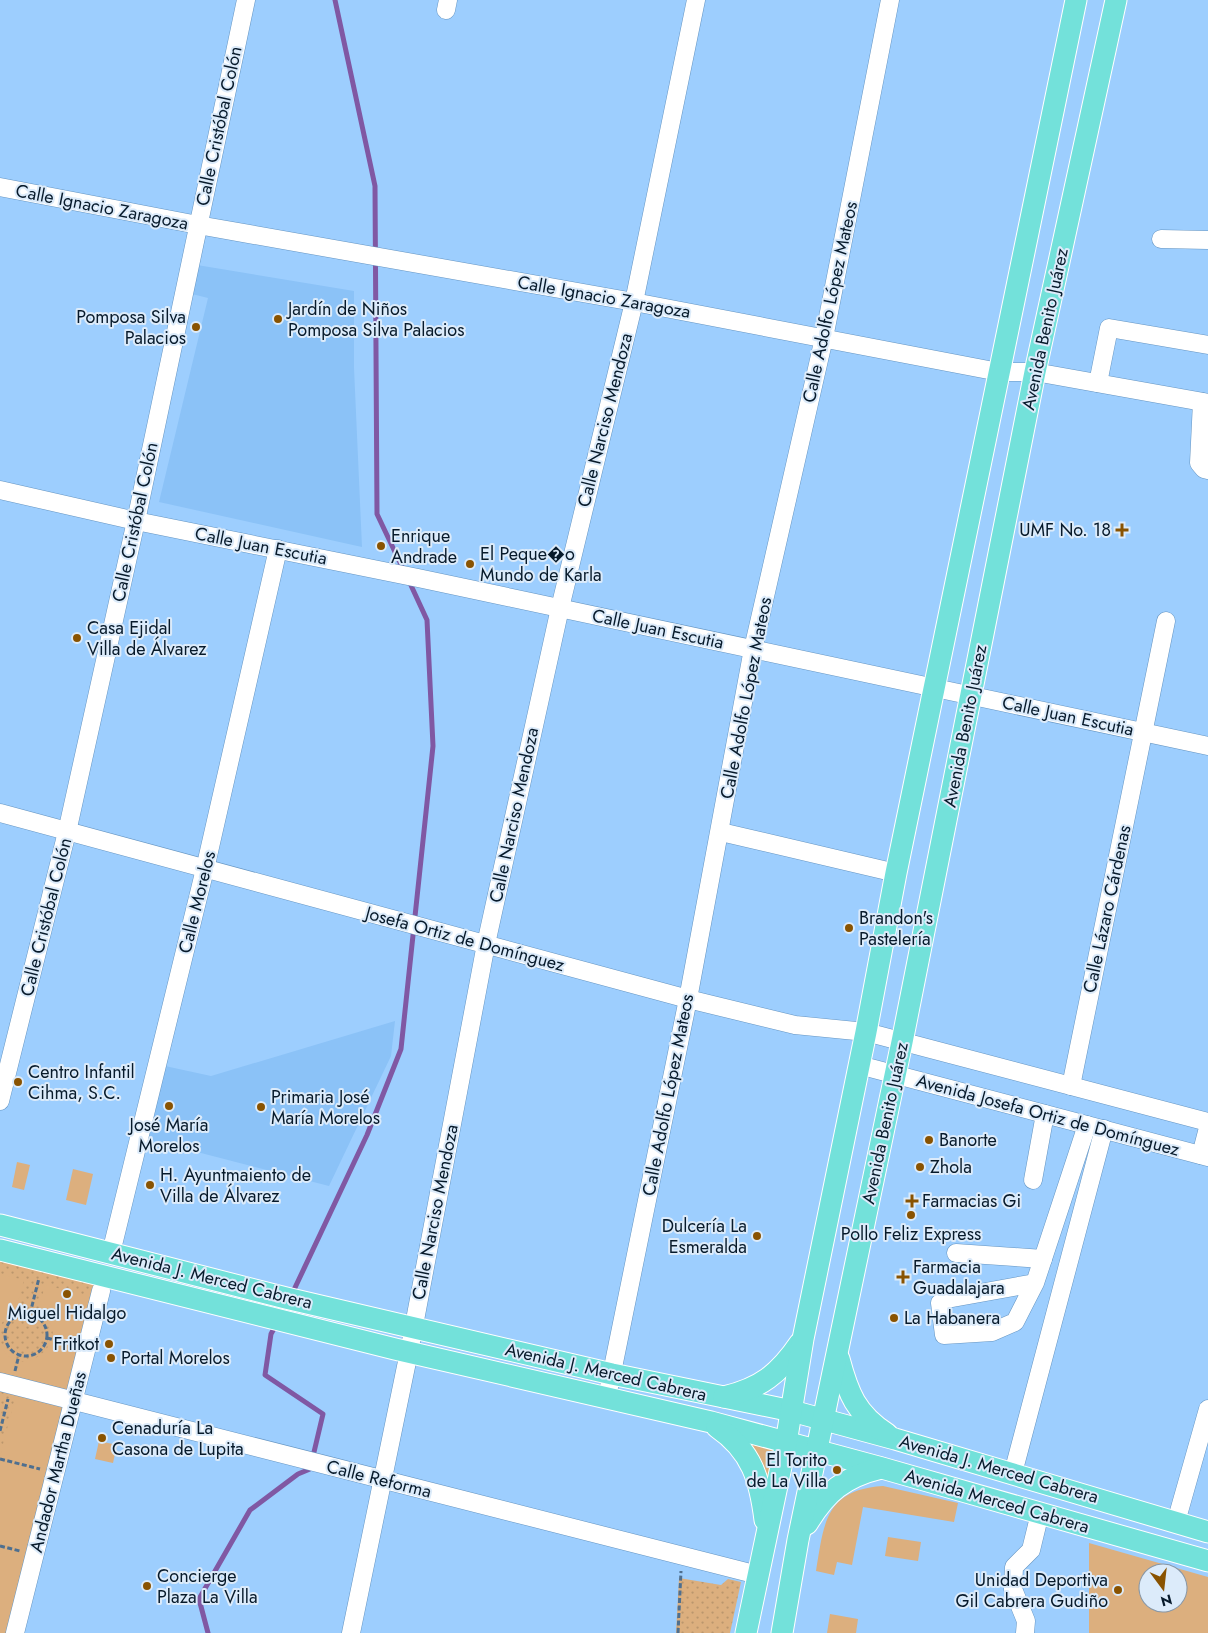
<svg xmlns="http://www.w3.org/2000/svg" width="1208" height="1633" font-family="Jost,sans-serif">
<defs>
<pattern id="park-dots" width="8" height="8" patternUnits="userSpaceOnUse" patternTransform="scale(1.25)"><rect width="8" height="8" fill="#dcaf7e"/><path d="M2 2h.1M6 6h.1" fill="none" stroke="#bb966d" stroke-width="1.8" stroke-linecap="round"/></pattern>
</defs>
<rect width="100%" height="100%" fill="#9dcefe"/>
<g fill="#8bc2f7">
<polygon points="197,265 354,291 354,368 362,547 159,502 208,298 192,294"/>
<polygon points="395,1021 391,1056 329,1186 147,1139 165,1066 211,1076"/>
</g>
<g fill="url(#park-dots)">
<polygon points="0,1257 108,1284 24,1633 0,1633"/>
<polygon points="679,1578 721,1585 728,1579 741,1582 730,1633 676,1633"/>
</g>
<g fill="#dcaf7e" fill-rule="evenodd">
<polygon points="17,1162 30,1165 24,1190 12,1187"/>
<polygon points="73,1169 93,1174 86,1205 66,1200"/>
<polygon points="0,1274 24,1280 16,1310 8,1314 0,1326"/>
<path d="M45,1285L93,1297L68,1393L0,1377V1343C18,1391 81,1334 38,1312Z"/>
<polygon points="16,1394 65,1406 7,1633 0,1633 0,1456"/>
<polygon points="743,1438 775,1446 768,1485 760,1458"/>
<polygon points="99,1441 117,1445 113,1463 95,1459"/>
<path d="M883,1486L958,1503L954,1522L863,1507L852,1565L837,1562L834,1575L816,1571C824,1523 825,1490 883,1486Z"/>
<polygon points="888,1537 921,1542 918,1561 885,1556"/>
<path d="M1089,1543L1208,1577V1633H1089ZM1148,1573H1178V1603H1148Z"/>
<polygon points="830,1614 858,1619 856,1633 827,1633"/>
</g>
<g fill="none" stroke-linecap="round" stroke-linejoin="round">
<g stroke="#8058a3" stroke-width="5">
<polyline points="335,0 375,186 377,514 404,571"/>
<polyline points="292,1294 367,1135 401,1049 433,746 427,620 409,581"/>
<polyline points="208,1633 199,1599 250,1510 298,1474 310,1469 323,1414 265,1375 271,1334 277,1323"/>
</g>
<defs>
<g id="minor">
<polyline points="446,10 448,0"/>
<polyline points="0,187 198,225 634,302 999,372 1035,372 1208,403"/>
<polyline points="1161,239 1208,240"/>
<polyline points="1098,383 1109,328 1208,345"/>
<polyline points="1202,402 1199,463 1204,469 1208,470"/>
<polyline points="0,490 136,521 418,578 1208,746"/>
<polyline points="0,813 688,999 795,1025 866,1032 1208,1122"/>
<polyline points="721,832 896,873"/>
<polyline points="859,1065 1208,1157"/>
<polyline points="1071,1086 1166,621"/>
<polyline points="0,1101 67,832 136,521 246,0"/>
<polyline points="1201,1155 1208,1128"/>
<polyline points="1033,1180 1045,1114"/>
<polyline points="111,1253 205,869 278,549"/>
<polyline points="956,1253 1043,1259"/>
<polyline points="1035,1283 947,1299 940,1303 944,1335 992,1332 1015,1322 1035,1283 1087,1125"/>
<polyline points="0,1382 758,1575"/>
<polyline points="607,1397 688,999 753,649 824,338 890,0"/>
<polyline points="1013,1473 1104,1129"/>
<polyline points="1176,1522 1208,1409"/>
<polyline points="15,1633 101,1291"/>
<polyline points="351,1633 409,1352 486,944 560,608 634,302 696,0"/>
<polyline points="1025,1633 1026,1621 1013,1589 1014,1567 1031,1550 1040,1513"/>
</g>
<g id="major">
<polyline points="0,1225 286,1298 612,1374 792,1411 895,1439 1208,1532"/>
<polyline points="0,1250 395,1349 711,1422 882,1468 1208,1561"/>
<path d="M839,1359C848,1393 856,1414 887,1434"/>
<path d="M724,1397C761,1388 779,1374 800,1343"/>
<path d="M717,1427C752,1451 760,1480 765,1520"/>
<path d="M807,1524C826,1492 844,1477 881,1468"/>
<polyline points="746,1633 786,1443 803,1339 866,1032 896,873 1076,0"/>
<polyline points="782,1633 798,1540 902,1042 1035,372 1116,0"/>
</g>
</defs>
<use href="#minor" stroke="#6595c2" stroke-width="19"/>
<use href="#major" stroke="#fff" stroke-width="23"/>
<g stroke="#4e6f8f" stroke-width="3" stroke-dasharray="5 2.5" stroke-linecap="butt">
<polyline points="30,1314 39,1278"/>
<circle cx="26" cy="1335" r="21"/>
<polyline points="47,1338 73,1345"/>
<polyline points="15,1371 19,1355"/>
<polyline points="0,1431 8,1399"/>
<polyline points="0,1459 40,1469"/>
<polyline points="0,1546 20,1551"/>
<polyline points="678,1633 681,1571"/>
</g>
<use href="#minor" stroke="#fff" stroke-width="18"/>
<use href="#major" stroke="#73e1da" stroke-width="21"/>
</g>
<g fill="#895301" stroke="#dcebfa" stroke-width="2">
<circle cx="278" cy="319" r="5"/>
<circle cx="196" cy="327" r="5"/>
<path d="M1119.5 522.5h5v5h5v5h-5v5h-5v-5h-5v-5h5z"/>
<circle cx="381" cy="546" r="5"/>
<circle cx="470" cy="564" r="5"/>
<circle cx="77" cy="638" r="5"/>
<circle cx="849" cy="928" r="5"/>
<circle cx="18" cy="1082" r="5"/>
<circle cx="169" cy="1106" r="5"/>
<circle cx="261" cy="1107" r="5"/>
<circle cx="929" cy="1140" r="5"/>
<circle cx="920" cy="1167" r="5"/>
<circle cx="150" cy="1185" r="5"/>
<path d="M909.5 1193.5h5v5h5v5h-5v5h-5v-5h-5v-5h5z"/>
<circle cx="911" cy="1215" r="5"/>
<circle cx="757" cy="1236" r="5"/>
<path d="M900.5 1269.5h5v5h5v5h-5v5h-5v-5h-5v-5h5z"/>
<circle cx="67" cy="1294" r="5"/>
<circle cx="894" cy="1318" r="5"/>
<circle cx="109" cy="1344" r="5"/>
<circle cx="111" cy="1358" r="5"/>
<circle cx="102" cy="1438" r="5"/>
<circle cx="837" cy="1470" r="5"/>
<circle cx="147" cy="1586" r="5"/>
<circle cx="1118" cy="1590" r="5"/>
</g>
<g text-anchor="middle" dominant-baseline="central" stroke-width="4" stroke-linejoin="round" paint-order="stroke">
<g font-size="18" fill="#071a2b" stroke="#dcebfa">
<text transform="translate(219 126) rotate(-78)">Calle Cristóbal Colón</text>
<text transform="translate(102 207) rotate(11)">Calle Ignacio Zaragoza</text>
<text transform="translate(604 297) rotate(10)">Calle Ignacio Zaragoza</text>
<text transform="translate(830 302) rotate(-78)">Calle Adolfo López Mateos</text>
<text transform="translate(1045 329) rotate(-78)">Avenida Benito Juárez</text>
<text transform="translate(605 420) rotate(-76)">Calle Narciso Mendoza</text>
<text transform="translate(135 522) rotate(-78)">Calle Cristóbal Colón</text>
<text transform="translate(261 546) rotate(11)">Calle Juan Escutia</text>
<text transform="translate(658 629) rotate(12)">Calle Juan Escutia</text>
<text transform="translate(746 698) rotate(-79)">Calle Adolfo López Mateos</text>
<text transform="translate(1068 716) rotate(12)">Calle Juan Escutia</text>
<text transform="translate(965 726) rotate(-79)">Avenida Benito Juárez</text>
<text transform="translate(514 815) rotate(-78)">Calle Narciso Mendoza</text>
<text transform="translate(197 902) rotate(-76)">Calle Morelos</text>
<text transform="translate(1107 909) rotate(-78)">Calle Lázaro Cárdenas</text>
<text transform="translate(46 917) rotate(-76)">Calle Cristóbal Colón</text>
<text transform="translate(465 939) rotate(15)">Josefa Ortiz de Domínguez</text>
<text transform="translate(668 1095) rotate(-79)">Calle Adolfo López Mateos</text>
<text transform="translate(1048 1115) rotate(15)">Avenida Josefa Ortiz de Domínguez</text>
<text transform="translate(885 1123) rotate(-78)">Avenida Benito Juárez</text>
<text transform="translate(435 1212) rotate(-79)">Calle Narciso Mendoza</text>
<text transform="translate(212 1278) rotate(14)">Avenida J. Merced Cabrera</text>
<text transform="translate(606 1372) rotate(13)">Avenida J. Merced Cabrera</text>
<text transform="translate(58 1462) rotate(-76)">Andador Martha Dueñas</text>
<text transform="translate(999 1469) rotate(16)">Avenida J. Merced Cabrera</text>
<text transform="translate(379 1479) rotate(14)">Calle Reforma</text>
<text transform="translate(997 1501) rotate(16)">Avenida Merced Cabrera</text>
</g>
<g font-size="18" fill="#071a2b" stroke="#dcebfa" text-anchor="start">
<text x="288" y="309">Jardín de Niños<tspan x="288" dy="21">Pomposa Silva Palacios</tspan></text>
<text x="186" y="317" text-anchor="end">Pomposa Silva<tspan x="186" dy="21">Palacios</tspan></text>
<text x="1111" y="530" text-anchor="end">UMF No. 18</text>
<text x="391" y="536">Enrique<tspan x="391" dy="21">Andrade</tspan></text>
<text x="480" y="554">El Peque�o<tspan x="480" dy="21">Mundo de Karla</tspan></text>
<text x="87" y="628">Casa Ejidal<tspan x="87" dy="21">Villa de Álvarez</tspan></text>
<text x="859" y="918">Brandon's<tspan x="859" dy="21">Pastelería</tspan></text>
<text x="28" y="1072">Centro Infantil<tspan x="28" dy="21">Cihma, S.C.</tspan></text>
<text x="271" y="1097">Primaria José<tspan x="271" dy="21">María Morelos</tspan></text>
<text x="169" y="1125" text-anchor="middle">José María<tspan x="169" dy="21">Morelos</tspan></text>
<text x="939" y="1140">Banorte</text>
<text x="930" y="1167">Zhola</text>
<text x="160" y="1175">H. Ayuntmaiento de<tspan x="160" dy="21">Villa de Álvarez</tspan></text>
<text x="922" y="1201">Farmacias Gi</text>
<text x="747" y="1226" text-anchor="end">Dulcería La<tspan x="747" dy="21">Esmeralda</tspan></text>
<text x="911" y="1234" text-anchor="middle">Pollo Feliz Express</text>
<text x="913" y="1267">Farmacia<tspan x="913" dy="21">Guadalajara</tspan></text>
<text x="67" y="1313" text-anchor="middle">Miguel Hidalgo</text>
<text x="904" y="1318">La Habanera</text>
<text x="99" y="1344" text-anchor="end">Fritkot</text>
<text x="121" y="1358">Portal Morelos</text>
<text x="112" y="1428">Cenaduría La<tspan x="112" dy="21">Casona de Lupita</tspan></text>
<text x="827" y="1460" text-anchor="end">El Torito<tspan x="827" dy="21">de La Villa</tspan></text>
<text x="157" y="1576">Concierge<tspan x="157" dy="21">Plaza La Villa</tspan></text>
<text x="1108" y="1580" text-anchor="end">Unidad Deportiva<tspan x="1108" dy="21">Gil Cabrera Gudiño</tspan></text>
</g>
</g>
<g transform="translate(1163 1588) rotate(165)"><circle r="24" fill="#dcebfa" stroke="#8797a7"/>
<path d="M0-4L9 19L0 12L-9 19Z" fill="#895301"/>
<text y="-8" font-size="14" font-weight="bold" text-anchor="middle" fill="#071a2b">N</text>
</g>
</svg>
